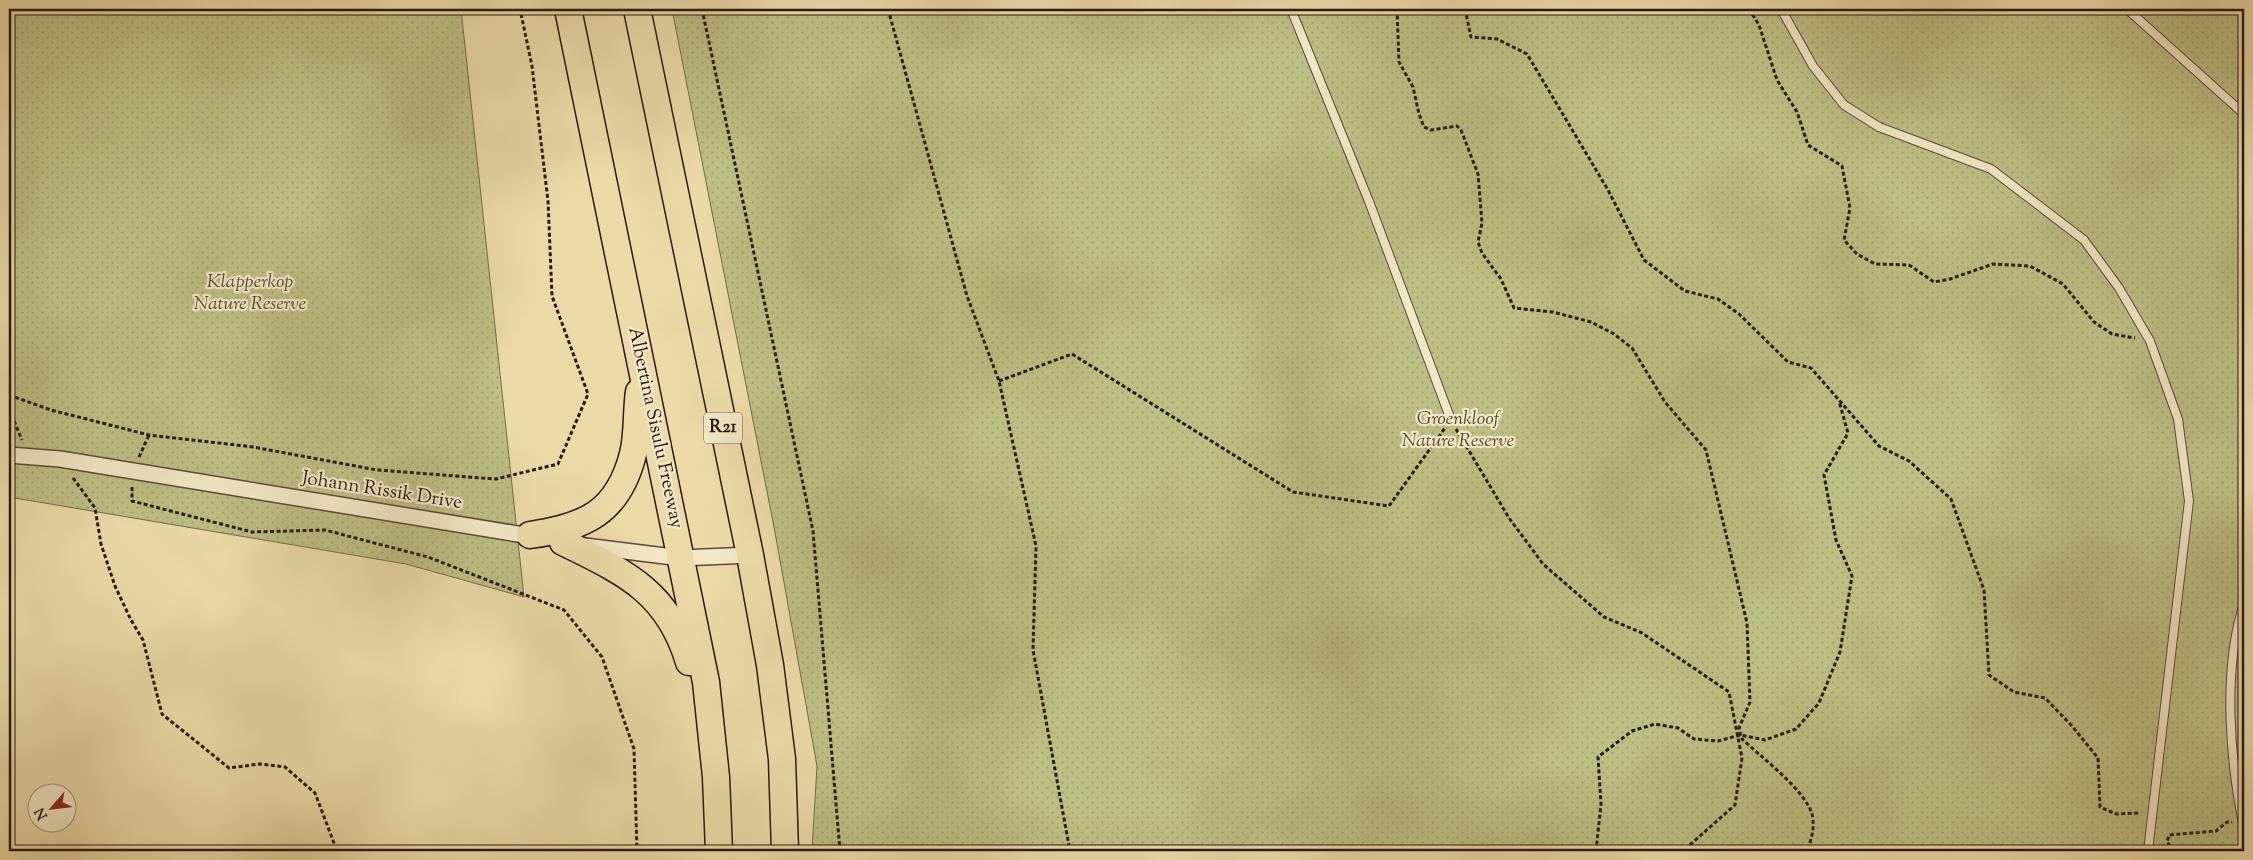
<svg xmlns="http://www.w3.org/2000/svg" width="2253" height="860" font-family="'Sorts Mill Goudy',serif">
<defs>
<pattern id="park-dots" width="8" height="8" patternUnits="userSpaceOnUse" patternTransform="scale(1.25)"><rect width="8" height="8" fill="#bdbe84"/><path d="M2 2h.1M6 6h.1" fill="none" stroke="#a2a371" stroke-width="1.8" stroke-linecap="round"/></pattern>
</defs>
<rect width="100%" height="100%" fill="#ebdaa8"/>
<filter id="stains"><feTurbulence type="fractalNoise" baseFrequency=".004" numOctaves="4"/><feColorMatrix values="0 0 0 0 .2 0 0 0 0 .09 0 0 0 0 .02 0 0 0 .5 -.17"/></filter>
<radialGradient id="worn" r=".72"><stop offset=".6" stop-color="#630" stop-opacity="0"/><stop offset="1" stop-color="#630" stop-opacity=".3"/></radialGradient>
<g fill="url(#park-dots)" stroke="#726b4a">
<polygon points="9,9 461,9 524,597 406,564 9,497"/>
<polygon points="672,9 2244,9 2244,851 812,851 817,766 774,527"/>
</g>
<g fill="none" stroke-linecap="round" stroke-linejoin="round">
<defs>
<g id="lane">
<polyline points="1291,9 1370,204 1451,420"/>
<polyline points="1781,9 1813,66 1844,105 1879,127 1991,169 2084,240 2119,288 2150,341 2178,419 2189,501 2148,851"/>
<polyline points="2127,9 2244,114"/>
<path d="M2244,604C2222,669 2230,762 2244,828"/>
</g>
<g id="street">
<polyline points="9,455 60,459 536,537"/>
<polyline points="585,546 681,558 750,555"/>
</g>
<g id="highway">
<polyline points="568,9 706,682 716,777 719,851"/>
<polyline points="637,9 750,555 770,665 782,759 785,851"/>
<path d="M530,535C585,527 618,513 633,454C638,434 636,412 639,392"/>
<path d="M563,542C624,572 668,591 689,662"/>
</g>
</defs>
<use href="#lane" stroke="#594837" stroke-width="10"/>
<use href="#street" stroke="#594837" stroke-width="18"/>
<use href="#highway" stroke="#281811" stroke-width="29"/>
<g stroke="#281811" stroke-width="3" stroke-dasharray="4 2.5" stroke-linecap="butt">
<polyline points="702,9 813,531 840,851"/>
<polyline points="888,9 967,296 999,381 1036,546 1033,650 1070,851"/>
<path d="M1397,9L1399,62L1413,87L1419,114L1424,127L1431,130L1457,126L1461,130L1478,174L1482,223L1478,242L1482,253L1501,279L1514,308L1553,312L1591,322L1614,334L1632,348L1665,402L1706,450L1747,623L1750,702L1739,728L1741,738C1760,756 1805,790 1812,814C1815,827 1812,840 1806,851"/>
<polyline points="1465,9 1471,37 1497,39 1527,54 1608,190 1644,260 1685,291 1718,299 1739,314 1788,362 1811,368 1879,446 1909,461 1951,499 1984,590 1989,675 2014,692 2045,698 2072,726 2098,758 2100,807 2116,814 2140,813"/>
<polyline points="1749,9 1759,25 1777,80 1797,112 1808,145 1842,166 1850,208 1844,240 1857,254 1875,264 1909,265 1934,282 1950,279 1993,264 2030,266 2063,284 2094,322 2112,334 2135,338"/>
<polyline points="999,381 1072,354 1293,492 1389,506 1445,428"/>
<polyline points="9,395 51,410 149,435 253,447 377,470 496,479 558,464 588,394 552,296 548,201 532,66 520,9"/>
<polyline points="9,409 22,440"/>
<polyline points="1456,429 1509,518 1543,564 1604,617 1642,633 1729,692 1742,758 1735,805 1683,851"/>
<polyline points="139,457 149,435"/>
<polyline points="73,478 95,508 101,544 115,586 131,620 143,640 162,714 229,768 260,764 285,767 315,793 337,851"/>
<polyline points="132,487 132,501 252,532 325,530 428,557 564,610 602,657 634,749 637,851"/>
<polyline points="1596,851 1601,804 1598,757 1632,731 1655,724 1678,728 1694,739 1718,741 1740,735 1765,740 1796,729 1819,703 1840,652 1852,576 1836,540 1824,475 1848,433 1839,401"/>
<polyline points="2174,851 2167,842 2169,835 2216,831 2227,822 2232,822"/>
</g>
<use href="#lane" stroke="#f2e7c6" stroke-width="8"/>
<use href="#street" stroke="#f2e7c6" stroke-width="15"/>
<use href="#highway" stroke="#ebdaa8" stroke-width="26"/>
</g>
<g text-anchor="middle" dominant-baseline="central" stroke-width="4.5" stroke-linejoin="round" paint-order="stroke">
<rect fill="#f2e7c6" stroke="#655647" stroke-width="1" x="704" y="412.5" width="38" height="31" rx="4"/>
<g font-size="18" font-weight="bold" fill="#281811">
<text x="723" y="428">R21</text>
</g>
<g font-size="19" font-style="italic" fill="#554a34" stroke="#f2e7c6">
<text x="250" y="282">Klapperkop<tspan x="250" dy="22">Nature Reserve</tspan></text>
<text x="1458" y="419">Groenkloof<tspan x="1458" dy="22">Nature Reserve</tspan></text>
</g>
<g font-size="19" fill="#281811" stroke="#f2e7c6">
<text transform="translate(655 428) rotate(78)">Albertina Sisulu Freeway</text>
<text transform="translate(382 491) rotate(9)">Johann Rissik Drive</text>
</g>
</g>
<rect width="2253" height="860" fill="none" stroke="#ebdaa8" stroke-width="30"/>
<rect x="10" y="10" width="2233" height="840" fill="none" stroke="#281811" stroke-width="2.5"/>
<rect x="15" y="15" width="2223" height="830" fill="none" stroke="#281811"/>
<g transform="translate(52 808) rotate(242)"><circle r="24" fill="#f2e7c6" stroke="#a1947e"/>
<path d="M0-4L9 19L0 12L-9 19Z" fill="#8f2418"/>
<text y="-8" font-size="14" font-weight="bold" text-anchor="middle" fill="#281811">N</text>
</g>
<rect width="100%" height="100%" filter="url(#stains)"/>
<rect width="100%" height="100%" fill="url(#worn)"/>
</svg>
